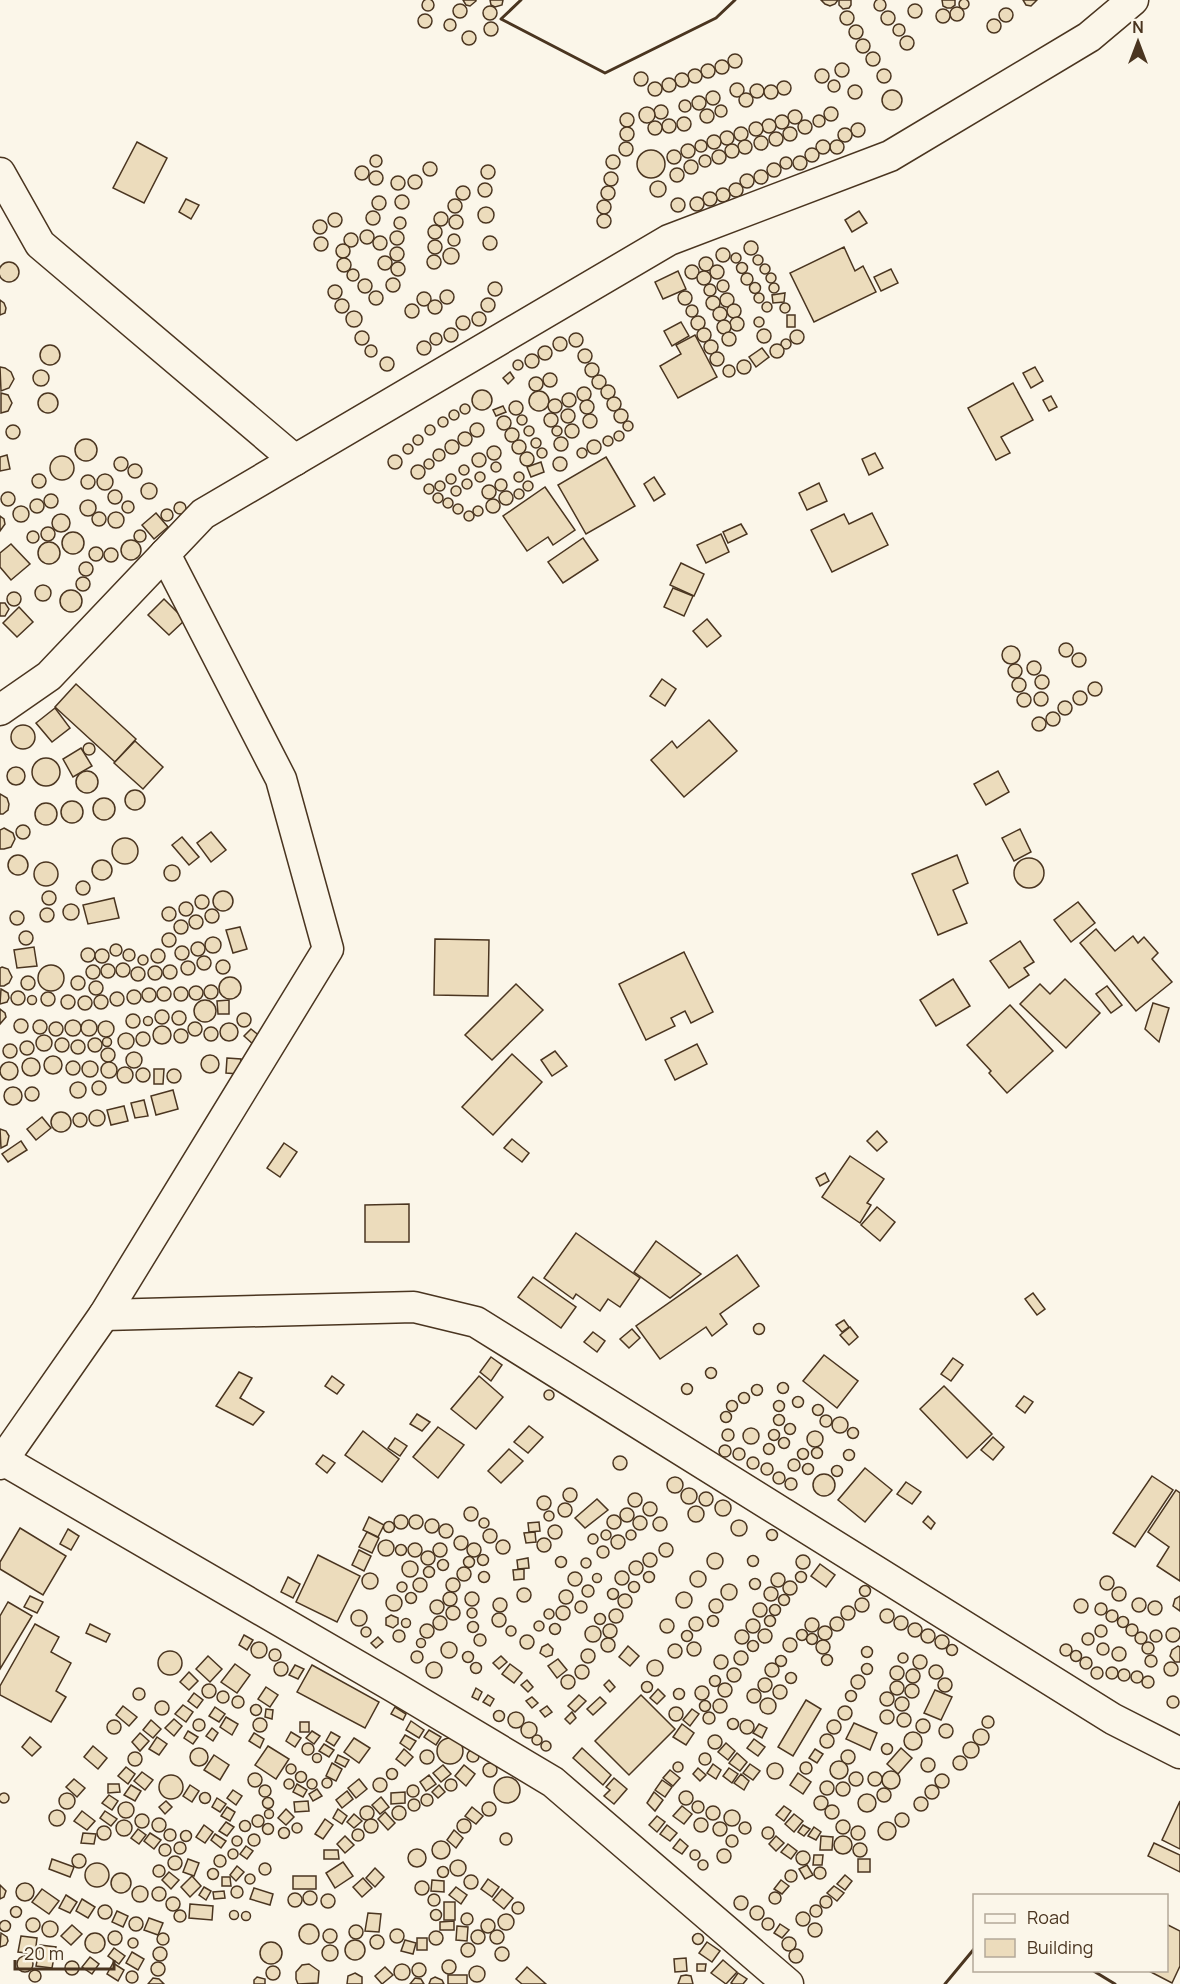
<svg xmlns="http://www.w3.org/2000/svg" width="1180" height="1984" font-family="Manrope,sans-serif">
<rect width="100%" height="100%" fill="#fbf6e9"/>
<g fill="#ecdcbc" stroke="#4a3520" stroke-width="1.5">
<circle cx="428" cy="5" r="6"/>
<circle cx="880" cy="5" r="6"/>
<circle cx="964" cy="4" r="5"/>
<polygon points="463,0 476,0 476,1 470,6 466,5"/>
<polygon points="490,0 503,0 502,5 495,7 491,5"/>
<polygon points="821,0 838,0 835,4 830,6 825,4"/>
<polygon points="839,0 851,0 851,5 849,8 843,9 839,5"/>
<polygon points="942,0 955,0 955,5 951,8 947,8 943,6"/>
<polygon points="1037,0 1031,6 1026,5 1023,0"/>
<circle cx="915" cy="11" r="7"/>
<circle cx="460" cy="11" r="7"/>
<circle cx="490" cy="13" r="7"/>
<circle cx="957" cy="14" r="7"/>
<circle cx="1006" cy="15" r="7"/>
<circle cx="943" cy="16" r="7"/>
<circle cx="847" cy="18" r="7"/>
<circle cx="888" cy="18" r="7"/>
<circle cx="425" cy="21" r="7"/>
<circle cx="450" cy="25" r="6"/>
<circle cx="994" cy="26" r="7"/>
<circle cx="491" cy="29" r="7"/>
<circle cx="899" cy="30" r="6"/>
<circle cx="856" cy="32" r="7"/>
<circle cx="469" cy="38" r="7"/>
<circle cx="907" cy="43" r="7"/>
<circle cx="863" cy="46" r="7"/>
<circle cx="873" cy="59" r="7"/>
<circle cx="735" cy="61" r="7"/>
<circle cx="722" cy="67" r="7"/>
<circle cx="842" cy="70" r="7"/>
<circle cx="708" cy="71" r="7"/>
<circle cx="822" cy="76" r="7"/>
<circle cx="884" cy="76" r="7"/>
<circle cx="695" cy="76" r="7"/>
<circle cx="641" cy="79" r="7"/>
<circle cx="682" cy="80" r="7"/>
<circle cx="669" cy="85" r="7"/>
<circle cx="834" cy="86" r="6"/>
<circle cx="784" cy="88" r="7"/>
<circle cx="655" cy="89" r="7"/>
<circle cx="737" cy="90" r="7"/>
<circle cx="757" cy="91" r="7"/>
<circle cx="855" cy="92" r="7"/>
<circle cx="771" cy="92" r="7"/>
<circle cx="892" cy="100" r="10"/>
<circle cx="713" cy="98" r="7"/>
<circle cx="746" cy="100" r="7"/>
<circle cx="699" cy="103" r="7"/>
<circle cx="685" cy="106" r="6"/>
<circle cx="721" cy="111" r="6"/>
<circle cx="661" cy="112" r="7"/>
<circle cx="831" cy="114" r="7"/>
<circle cx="647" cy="115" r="8"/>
<circle cx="707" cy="116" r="7"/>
<circle cx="795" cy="117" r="7"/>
<circle cx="627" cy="120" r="7"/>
<circle cx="819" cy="121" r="6"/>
<circle cx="782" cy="122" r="7"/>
<circle cx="684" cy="124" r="7"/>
<circle cx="669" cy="126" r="7"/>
<circle cx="769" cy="126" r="7"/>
<circle cx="805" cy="127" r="7"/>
<circle cx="655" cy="128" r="7"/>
<circle cx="756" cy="129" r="7"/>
<circle cx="858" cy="130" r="7"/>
<circle cx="790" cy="134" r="7"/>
<circle cx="741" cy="134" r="7"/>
<circle cx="627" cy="134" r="7"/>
<circle cx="845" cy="135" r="7"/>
<circle cx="727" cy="138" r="7"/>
<circle cx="776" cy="139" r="7"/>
<circle cx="714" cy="142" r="7"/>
<circle cx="761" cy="143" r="7"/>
<circle cx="701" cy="146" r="6"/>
<circle cx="837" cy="147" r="7"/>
<circle cx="823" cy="147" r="7"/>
<circle cx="745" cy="147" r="7"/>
<polygon points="137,142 167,158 144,203 113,188"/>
<circle cx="626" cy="149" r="7"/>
<circle cx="688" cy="151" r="7"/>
<circle cx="732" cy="151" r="7"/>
<circle cx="812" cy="155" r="7"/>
<circle cx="651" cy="164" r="14"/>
<circle cx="719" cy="157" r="7"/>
<circle cx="674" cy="157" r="7"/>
<circle cx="376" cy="161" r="6"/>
<circle cx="705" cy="161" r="6"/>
<circle cx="613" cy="162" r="7"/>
<circle cx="800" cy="163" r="7"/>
<circle cx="786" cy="163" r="6"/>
<circle cx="691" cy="167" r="7"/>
<circle cx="430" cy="169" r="7"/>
<circle cx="774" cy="170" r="7"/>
<circle cx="488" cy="172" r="7"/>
<circle cx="362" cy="173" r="7"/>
<circle cx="677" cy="175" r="7"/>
<circle cx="761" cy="177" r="7"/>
<circle cx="376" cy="178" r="7"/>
<circle cx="611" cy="179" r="7"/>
<circle cx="747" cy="181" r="7"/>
<circle cx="415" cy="182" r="7"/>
<circle cx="398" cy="183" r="7"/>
<circle cx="658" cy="189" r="8"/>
<circle cx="485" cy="190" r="7"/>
<circle cx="736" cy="190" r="7"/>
<circle cx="463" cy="193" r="7"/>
<circle cx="608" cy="193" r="7"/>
<circle cx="723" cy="195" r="7"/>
<circle cx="710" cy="199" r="7"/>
<circle cx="402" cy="202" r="7"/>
<circle cx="379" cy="203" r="7"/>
<circle cx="697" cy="204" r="7"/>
<circle cx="678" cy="205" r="7"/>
<polygon points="186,199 199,205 191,219 179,212"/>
<circle cx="455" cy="206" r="7"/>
<circle cx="604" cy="207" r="7"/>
<circle cx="486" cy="215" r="8"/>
<polygon points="859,211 867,223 852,232 845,220"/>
<circle cx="373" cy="218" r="7"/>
<circle cx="441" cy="219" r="7"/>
<circle cx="335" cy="220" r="7"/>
<circle cx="604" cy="221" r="7"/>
<circle cx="456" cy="222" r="7"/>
<circle cx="400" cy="223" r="6"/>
<circle cx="320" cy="227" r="7"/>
<circle cx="435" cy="232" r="7"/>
<circle cx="367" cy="237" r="7"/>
<circle cx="397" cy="238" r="7"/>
<circle cx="351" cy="240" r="7"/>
<circle cx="454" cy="240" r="6"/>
<circle cx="490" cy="243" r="7"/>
<circle cx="380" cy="243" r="7"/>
<circle cx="321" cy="244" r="7"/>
<circle cx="435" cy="247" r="7"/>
<circle cx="751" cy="248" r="7"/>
<circle cx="343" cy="251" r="7"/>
<polygon points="844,247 855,271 863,266 876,292 814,322 790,273"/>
<circle cx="397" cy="254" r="7"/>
<circle cx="451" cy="256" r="8"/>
<circle cx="723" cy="255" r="7"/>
<circle cx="736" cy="258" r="5"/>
<circle cx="758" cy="260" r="5"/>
<circle cx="434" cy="262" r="7"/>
<circle cx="385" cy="263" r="7"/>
<circle cx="706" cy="264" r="7"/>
<circle cx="344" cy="265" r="7"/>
<circle cx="9" cy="272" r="10"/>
<circle cx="742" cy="268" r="5.5"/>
<circle cx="398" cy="269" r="7"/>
<circle cx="765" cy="269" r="5"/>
<circle cx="692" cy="272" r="7"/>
<circle cx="717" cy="272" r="7"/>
<circle cx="353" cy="275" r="6"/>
<polygon points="891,269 898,283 881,291 874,277"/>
<polygon points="678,271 686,289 663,299 655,282"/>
<circle cx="704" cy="278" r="7"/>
<circle cx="747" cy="279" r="6"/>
<circle cx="771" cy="278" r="5"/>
<circle cx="393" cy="285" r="7"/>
<circle cx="365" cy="286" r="7"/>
<circle cx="723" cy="286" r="6"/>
<circle cx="755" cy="288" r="5.5"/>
<circle cx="495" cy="289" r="7"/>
<circle cx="774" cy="288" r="5"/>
<circle cx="710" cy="290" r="6"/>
<circle cx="335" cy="292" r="7"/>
<circle cx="447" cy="297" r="7"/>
<circle cx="685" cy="298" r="7"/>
<circle cx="376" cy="298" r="7"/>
<circle cx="424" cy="299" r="7"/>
<polygon points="785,293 784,302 773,303 772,295"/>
<circle cx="759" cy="298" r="5"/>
<circle cx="727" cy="300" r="7"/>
<circle cx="713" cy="303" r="7"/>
<circle cx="488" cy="305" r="7"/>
<circle cx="342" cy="306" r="7"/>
<polygon points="0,300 4,303 6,308 5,313 0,315"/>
<circle cx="435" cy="307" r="7"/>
<circle cx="767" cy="307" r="5"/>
<circle cx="785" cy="308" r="5"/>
<circle cx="412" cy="311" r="7"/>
<circle cx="734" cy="311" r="7"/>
<circle cx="692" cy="311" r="6"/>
<circle cx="720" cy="314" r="7"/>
<circle cx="354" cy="319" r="8"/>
<circle cx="479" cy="319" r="7"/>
<rect x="787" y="315" width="8" height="12"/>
<circle cx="698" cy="323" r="7"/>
<circle cx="463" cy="323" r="7"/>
<circle cx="759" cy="322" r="5"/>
<circle cx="737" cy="324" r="7"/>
<circle cx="724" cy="327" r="7"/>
<polygon points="681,322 689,336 672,346 664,331"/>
<circle cx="451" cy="335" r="7"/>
<circle cx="704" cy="335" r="7"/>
<circle cx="764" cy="336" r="7"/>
<circle cx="797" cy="337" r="7"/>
<circle cx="362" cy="338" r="7"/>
<circle cx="729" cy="339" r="7"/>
<circle cx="436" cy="339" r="6"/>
<circle cx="576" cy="340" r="7"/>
<polygon points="695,335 717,377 678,398 660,366 681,354 676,345"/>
<circle cx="560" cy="344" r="7"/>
<circle cx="786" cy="344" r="5"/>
<circle cx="711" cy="347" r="7"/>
<circle cx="424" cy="348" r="7"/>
<circle cx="777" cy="351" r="7"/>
<circle cx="371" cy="351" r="6"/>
<circle cx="50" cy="355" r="10"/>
<circle cx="545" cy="353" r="7"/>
<polygon points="762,348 769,357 756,367 749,357"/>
<circle cx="585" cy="356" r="7"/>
<circle cx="717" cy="359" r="7"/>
<circle cx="532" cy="361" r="7"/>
<circle cx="387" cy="364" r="7"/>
<circle cx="518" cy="365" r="5"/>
<circle cx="744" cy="367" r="7"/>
<circle cx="592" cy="370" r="7"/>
<circle cx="729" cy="371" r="6"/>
<polygon points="0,367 5,368 11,372 14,379 9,388 1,391"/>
<polygon points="1035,367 1043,381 1031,388 1023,373"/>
<circle cx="41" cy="378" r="8"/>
<polygon points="510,372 514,378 508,384 503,378"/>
<circle cx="550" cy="380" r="7"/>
<circle cx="599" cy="382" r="7"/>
<circle cx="536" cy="384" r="7"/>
<polygon points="1013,383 1033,420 1001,437 1010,453 996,460 968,408"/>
<circle cx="608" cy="392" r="7"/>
<circle cx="584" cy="394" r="7"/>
<circle cx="482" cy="400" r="10"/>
<circle cx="539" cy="401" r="10"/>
<polygon points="1,393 8,395 12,403 8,411 1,413"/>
<circle cx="569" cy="400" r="7"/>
<circle cx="48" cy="403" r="10"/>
<polygon points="1051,396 1057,407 1049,411 1043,400"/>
<circle cx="614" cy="404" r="7"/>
<circle cx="555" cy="406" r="7"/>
<circle cx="587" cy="407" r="7"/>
<circle cx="516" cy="408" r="7"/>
<circle cx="465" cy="409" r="5"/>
<polygon points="503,406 506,412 496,416 493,410"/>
<circle cx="568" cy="416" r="7"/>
<circle cx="621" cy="416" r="7"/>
<circle cx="454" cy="415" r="5"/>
<circle cx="551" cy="420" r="7"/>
<circle cx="590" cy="421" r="7"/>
<circle cx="522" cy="420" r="5"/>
<circle cx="504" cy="423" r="7"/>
<circle cx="443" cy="422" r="5"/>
<circle cx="628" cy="426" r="5"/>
<circle cx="477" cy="430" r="7"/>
<circle cx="572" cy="431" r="7"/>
<circle cx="430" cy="430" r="5"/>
<circle cx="13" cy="432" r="7"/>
<circle cx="529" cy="431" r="5"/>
<circle cx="557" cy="431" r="5"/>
<circle cx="512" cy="435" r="7"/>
<circle cx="619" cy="436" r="5"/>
<circle cx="465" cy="439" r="7"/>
<circle cx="418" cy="440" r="5"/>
<circle cx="608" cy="441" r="5"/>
<circle cx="561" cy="444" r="7"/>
<circle cx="536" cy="443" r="5"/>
<circle cx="86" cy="450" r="11"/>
<circle cx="519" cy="447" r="7"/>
<circle cx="452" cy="447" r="7"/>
<circle cx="594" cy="447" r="7"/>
<circle cx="408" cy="449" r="5"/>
<circle cx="494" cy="453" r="7"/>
<circle cx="542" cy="453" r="5"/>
<circle cx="582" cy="453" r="5"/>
<circle cx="439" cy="455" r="6"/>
<circle cx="527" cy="459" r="7"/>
<polygon points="875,453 883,468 869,475 862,459"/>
<circle cx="479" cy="460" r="7"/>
<polygon points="7,455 10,469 0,471 0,457"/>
<circle cx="395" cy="462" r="7"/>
<circle cx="62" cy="468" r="12"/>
<polygon points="606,457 635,506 586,534 558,485"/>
<circle cx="560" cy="464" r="7"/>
<circle cx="121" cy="464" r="7"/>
<circle cx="429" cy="464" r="5"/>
<circle cx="496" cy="467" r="5"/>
<polygon points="541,462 544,472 531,477 527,467"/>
<circle cx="135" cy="471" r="7"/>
<circle cx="464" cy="470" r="5"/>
<circle cx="418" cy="472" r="7"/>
<circle cx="519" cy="477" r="5"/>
<circle cx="480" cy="477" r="5"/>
<circle cx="451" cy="479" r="5"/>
<circle cx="39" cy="481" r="7"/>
<circle cx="105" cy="482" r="8"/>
<circle cx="88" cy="482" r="7"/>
<polygon points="654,477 665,494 654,501 644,484"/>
<circle cx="501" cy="485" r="6"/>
<circle cx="467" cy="484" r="5"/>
<circle cx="440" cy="486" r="5"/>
<circle cx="528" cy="486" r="5"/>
<circle cx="149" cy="491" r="8"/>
<polygon points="819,483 827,501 807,510 799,493"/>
<circle cx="429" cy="489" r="5"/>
<circle cx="489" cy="492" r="7"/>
<circle cx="456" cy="491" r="5"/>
<polygon points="545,487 575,530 553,545 548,537 527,551 503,516"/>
<circle cx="519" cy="494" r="5"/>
<circle cx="115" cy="497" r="7"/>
<circle cx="506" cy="498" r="7"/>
<circle cx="8" cy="499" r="7"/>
<circle cx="438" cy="498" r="5"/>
<circle cx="51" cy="501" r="7"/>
<circle cx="448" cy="503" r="5"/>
<circle cx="493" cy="506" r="7"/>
<circle cx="37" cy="506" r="7"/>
<circle cx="88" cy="508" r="8"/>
<circle cx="128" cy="507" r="6"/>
<circle cx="180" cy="508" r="6"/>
<circle cx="458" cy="509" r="5"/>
<circle cx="21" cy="514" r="8"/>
<circle cx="478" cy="511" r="5"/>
<circle cx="167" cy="515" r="6"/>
<circle cx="469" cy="516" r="5"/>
<circle cx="116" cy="520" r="8"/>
<circle cx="99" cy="519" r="7"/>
<polygon points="156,513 168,527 154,539 142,525"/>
<polygon points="872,513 888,545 832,572 811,530 844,514 849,524"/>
<circle cx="61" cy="523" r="9"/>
<polygon points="0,516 4,519 5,524 0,531"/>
<polygon points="741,524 747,534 728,543 723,532"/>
<circle cx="48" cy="534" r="7"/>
<circle cx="140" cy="536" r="6"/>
<circle cx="33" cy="537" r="6"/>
<circle cx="73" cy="543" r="11"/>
<polygon points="721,534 729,552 706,563 697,545"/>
<polygon points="583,538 598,560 563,583 548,562"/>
<circle cx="131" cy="550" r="10"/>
<circle cx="49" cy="553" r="11"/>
<polygon points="11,544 30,564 11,580 0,567 0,553"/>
<circle cx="96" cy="554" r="7"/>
<circle cx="111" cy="555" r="7"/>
<circle cx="86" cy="569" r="7"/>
<polygon points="681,563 704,574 694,596 670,585"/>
<circle cx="83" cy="584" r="7"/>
<circle cx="43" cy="593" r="8"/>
<polygon points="673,588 693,596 684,616 664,607"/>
<circle cx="71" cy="601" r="11"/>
<circle cx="14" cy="599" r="7"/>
<polygon points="164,599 185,620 169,635 148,615"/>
<polygon points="0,603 5,603 9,609 5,616 0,616"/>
<polygon points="19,607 33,622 17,637 3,623"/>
<polygon points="707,619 721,636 707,647 693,631"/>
<circle cx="1066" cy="650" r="7"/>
<circle cx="1011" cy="655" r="9"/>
<circle cx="1079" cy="660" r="7"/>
<circle cx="1034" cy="668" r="7"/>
<circle cx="1015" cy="671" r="7"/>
<circle cx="1042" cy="682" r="7"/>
<circle cx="1019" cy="685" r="7"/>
<polygon points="662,679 676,689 665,706 650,696"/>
<circle cx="1095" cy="689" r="7"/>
<polygon points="76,684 136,739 115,762 55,707"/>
<circle cx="1080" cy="698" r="7"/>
<circle cx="1041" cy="699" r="7"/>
<circle cx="1024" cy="700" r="7"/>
<circle cx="1065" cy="708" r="7"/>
<polygon points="55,708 70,728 52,742 36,723"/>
<circle cx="1053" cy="719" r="7"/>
<circle cx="1039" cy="724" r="7"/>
<polygon points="709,720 737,751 684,797 651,760 672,741 677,748"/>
<circle cx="23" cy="737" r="12"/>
<polygon points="135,741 163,767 143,789 114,763"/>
<circle cx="89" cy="749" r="6"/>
<polygon points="81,748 92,766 73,777 63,759"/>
<circle cx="46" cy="772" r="14"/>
<circle cx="16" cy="776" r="9"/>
<circle cx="87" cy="782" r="11"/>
<polygon points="998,771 1009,792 986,805 974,784"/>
<circle cx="135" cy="800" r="10"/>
<polygon points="0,794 7,798 9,804 8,810 3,814 0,814"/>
<circle cx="104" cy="809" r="11"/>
<circle cx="72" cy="812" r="11"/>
<circle cx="46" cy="814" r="11"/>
<circle cx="23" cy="832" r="7"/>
<polygon points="4,828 13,833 15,839 11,847 4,849 0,849 0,830"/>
<polygon points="1020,829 1031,852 1014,861 1002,838"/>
<polygon points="211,832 226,850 211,862 197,843"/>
<polygon points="182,837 199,857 189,865 172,845"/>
<circle cx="125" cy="851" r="13"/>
<polygon points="957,855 968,883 953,890 967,923 938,935 912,874"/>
<circle cx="18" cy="865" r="10"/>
<circle cx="1029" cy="873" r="15"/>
<circle cx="102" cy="870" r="10"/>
<circle cx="46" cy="874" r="12"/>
<circle cx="172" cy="873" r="8"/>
<circle cx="83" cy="888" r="7"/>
<circle cx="49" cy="898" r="7"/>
<circle cx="223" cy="901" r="10"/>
<circle cx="202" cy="902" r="7"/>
<polygon points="114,898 119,918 88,924 83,905"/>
<circle cx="186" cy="909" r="7"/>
<polygon points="1078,902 1095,923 1071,942 1054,920"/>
<circle cx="71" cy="912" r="8"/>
<circle cx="169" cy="914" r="7"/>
<circle cx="47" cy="915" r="7"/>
<circle cx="212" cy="916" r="7"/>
<circle cx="17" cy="918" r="7"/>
<circle cx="196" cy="922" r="7"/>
<circle cx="181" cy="927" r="7"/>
<polygon points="240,927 247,949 233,953 226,930"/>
<polygon points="1096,929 1115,951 1133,936 1138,943 1144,937 1158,953 1152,959 1172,982 1136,1011 1080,943"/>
<circle cx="26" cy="938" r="7"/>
<circle cx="169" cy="940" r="7"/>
<circle cx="213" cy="945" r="8"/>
<polygon points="435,939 489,940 488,996 434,995"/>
<polygon points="1020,941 1034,962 1024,968 1029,975 1009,988 990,961"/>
<circle cx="198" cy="949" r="7"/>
<circle cx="116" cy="950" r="6"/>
<circle cx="182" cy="953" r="7"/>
<polygon points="34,947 37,966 17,968 14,950"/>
<circle cx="88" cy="955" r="7"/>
<circle cx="158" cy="956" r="7"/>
<circle cx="102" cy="956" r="7"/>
<circle cx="129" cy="955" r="6"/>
<polygon points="684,952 713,1012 691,1023 685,1011 671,1018 675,1026 646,1040 619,984"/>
<circle cx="143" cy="960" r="5"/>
<circle cx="204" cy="963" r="7"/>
<circle cx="223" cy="967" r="7"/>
<circle cx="188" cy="968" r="7"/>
<circle cx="123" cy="970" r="7"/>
<circle cx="108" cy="971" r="7"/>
<circle cx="170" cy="972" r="7"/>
<circle cx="93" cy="972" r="7"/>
<circle cx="51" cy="978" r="13"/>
<circle cx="155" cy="973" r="7"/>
<circle cx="138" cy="974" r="7"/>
<polygon points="2,967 8,969 12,977 9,983 4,986 0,986 0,968"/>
<circle cx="28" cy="983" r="7"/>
<circle cx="78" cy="983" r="7"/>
<circle cx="230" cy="988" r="11"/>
<polygon points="953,979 970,1006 936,1026 920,1000"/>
<polygon points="1065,979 1100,1013 1066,1048 1020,1004 1040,984 1050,994"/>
<circle cx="96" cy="988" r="7"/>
<polygon points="516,984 543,1010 492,1060 465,1035"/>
<circle cx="211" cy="992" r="7"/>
<circle cx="196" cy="993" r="7"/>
<polygon points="1107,986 1122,1005 1111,1013 1096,994"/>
<circle cx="181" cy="994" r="7"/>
<circle cx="164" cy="994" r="7"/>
<circle cx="149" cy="995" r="7"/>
<polygon points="1,989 8,993 9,998 7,1002 0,1004"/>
<circle cx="134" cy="997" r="7"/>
<circle cx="18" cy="998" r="7"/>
<circle cx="117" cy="999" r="7"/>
<circle cx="48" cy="999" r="7"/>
<circle cx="68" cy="1002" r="7"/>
<circle cx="101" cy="1002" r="7"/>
<circle cx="32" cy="1000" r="4.5"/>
<circle cx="85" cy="1003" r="7"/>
<circle cx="205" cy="1011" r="11"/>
<polygon points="229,1000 229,1014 218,1014 217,1001"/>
<polygon points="1153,1003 1169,1008 1159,1042 1145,1029"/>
<polygon points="1010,1005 1053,1051 1007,1093 989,1073 991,1071 967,1045"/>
<polygon points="0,1009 5,1013 6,1017 0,1024"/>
<circle cx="162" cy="1017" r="7"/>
<circle cx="179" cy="1018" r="7"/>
<circle cx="244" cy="1020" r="7"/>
<circle cx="133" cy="1021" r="7"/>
<circle cx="148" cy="1021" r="4.5"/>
<circle cx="21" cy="1026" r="7"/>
<circle cx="40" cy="1027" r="7"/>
<circle cx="73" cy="1028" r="8"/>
<circle cx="89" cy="1028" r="8"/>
<circle cx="106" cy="1029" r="8"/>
<circle cx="56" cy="1029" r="7"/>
<circle cx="195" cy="1029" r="7"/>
<circle cx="229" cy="1032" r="9"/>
<circle cx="162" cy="1035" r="9"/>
<circle cx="211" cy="1034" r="7"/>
<circle cx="181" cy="1036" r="7"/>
<polygon points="251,1029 261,1037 254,1045 244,1036"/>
<circle cx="143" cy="1039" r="7"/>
<circle cx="126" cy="1041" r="8"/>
<circle cx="44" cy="1043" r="8"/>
<circle cx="107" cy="1042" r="4.5"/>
<circle cx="62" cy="1045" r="7"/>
<circle cx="95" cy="1045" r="7"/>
<circle cx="78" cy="1047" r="7"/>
<circle cx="27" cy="1048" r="7"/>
<circle cx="10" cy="1051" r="7"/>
<polygon points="697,1044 707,1064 675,1080 665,1060"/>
<circle cx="108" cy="1055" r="7"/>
<polygon points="555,1051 567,1066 552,1076 541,1060"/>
<circle cx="134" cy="1060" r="8"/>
<polygon points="512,1054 542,1082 493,1135 462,1107"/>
<circle cx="210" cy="1064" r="9"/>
<circle cx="53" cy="1065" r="9"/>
<circle cx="31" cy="1067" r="9"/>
<polygon points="227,1058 241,1059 239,1074 226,1073"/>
<circle cx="73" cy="1068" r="7"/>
<circle cx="90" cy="1069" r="8"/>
<circle cx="9" cy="1071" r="9"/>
<circle cx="109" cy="1070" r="8"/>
<circle cx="125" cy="1075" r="8"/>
<circle cx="143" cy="1075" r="7"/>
<circle cx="174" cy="1076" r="7"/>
<polygon points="154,1069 164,1069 163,1084 154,1084"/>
<circle cx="99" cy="1088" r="7"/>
<circle cx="78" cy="1090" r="8"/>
<circle cx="13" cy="1096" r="9"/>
<circle cx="32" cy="1094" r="7"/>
<polygon points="173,1090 178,1109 156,1115 151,1096"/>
<polygon points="144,1100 148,1116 135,1118 131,1103"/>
<polygon points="124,1106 128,1121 111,1125 107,1110"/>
<circle cx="97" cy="1118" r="8"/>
<circle cx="61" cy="1122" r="10"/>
<circle cx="80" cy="1120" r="7"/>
<polygon points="42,1117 51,1128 36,1140 27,1129"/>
<polygon points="0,1129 6,1131 9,1136 7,1145 1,1148"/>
<polygon points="877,1131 887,1142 877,1151 867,1141"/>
<polygon points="512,1139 529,1153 522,1162 504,1148"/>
<polygon points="21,1141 27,1150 8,1162 2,1154"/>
<polygon points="284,1143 297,1152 280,1177 267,1168"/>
<polygon points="850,1156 884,1179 867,1203 871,1205 860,1223 822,1197"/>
<polygon points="825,1173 829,1181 820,1186 816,1178"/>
<polygon points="409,1204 409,1242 365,1242 365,1205"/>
<polygon points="877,1207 895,1222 880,1241 861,1225"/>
<polygon points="576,1233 640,1278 620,1307 608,1299 600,1311 576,1294 573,1299 544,1278"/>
<polygon points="656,1241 701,1274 670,1298 634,1272"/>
<polygon points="737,1255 759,1286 720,1314 727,1324 712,1336 706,1327 660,1359 636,1326"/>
<polygon points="533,1277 576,1307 561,1328 518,1297"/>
<polygon points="1033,1293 1045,1309 1037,1315 1025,1299"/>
<polygon points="844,1320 849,1327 842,1332 836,1325"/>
<circle cx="759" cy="1329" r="5.5"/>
<polygon points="850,1327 858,1337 849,1345 840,1335"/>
<polygon points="632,1329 640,1338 629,1348 620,1339"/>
<polygon points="593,1332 605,1341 597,1352 584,1342"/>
<polygon points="824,1355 858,1381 837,1408 803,1381"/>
<polygon points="491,1357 502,1365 491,1381 480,1372"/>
<polygon points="953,1358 963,1365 951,1381 941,1374"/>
<circle cx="711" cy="1373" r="5.5"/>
<polygon points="239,1372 252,1378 240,1398 264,1412 253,1425 216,1406"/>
<polygon points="332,1376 344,1385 337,1394 325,1386"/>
<polygon points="479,1376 503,1397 476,1429 451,1409"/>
<circle cx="783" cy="1388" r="5.5"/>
<circle cx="687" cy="1389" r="5.5"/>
<circle cx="757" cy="1390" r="5.5"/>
<polygon points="944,1386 992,1434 967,1458 920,1409"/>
<circle cx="549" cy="1395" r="5"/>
<circle cx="744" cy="1398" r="5.5"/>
<polygon points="1024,1396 1033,1402 1025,1413 1016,1406"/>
<circle cx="798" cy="1402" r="5.5"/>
<circle cx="732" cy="1406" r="5.5"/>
<circle cx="779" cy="1406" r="5.5"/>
<circle cx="818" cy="1410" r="5.5"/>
<circle cx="726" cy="1417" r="5.5"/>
<polygon points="417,1414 430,1422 422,1431 410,1424"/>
<circle cx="779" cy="1420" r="5.5"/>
<circle cx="826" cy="1421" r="6"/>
<circle cx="840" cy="1425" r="8"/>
<circle cx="790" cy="1429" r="5.5"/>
<polygon points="529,1426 543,1437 528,1453 514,1442"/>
<polygon points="438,1427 464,1445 438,1478 413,1457"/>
<circle cx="853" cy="1433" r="5.5"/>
<circle cx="751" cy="1436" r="8"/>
<circle cx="728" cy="1435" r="6"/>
<circle cx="774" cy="1435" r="5.5"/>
<circle cx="815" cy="1439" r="8"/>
<polygon points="363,1431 399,1459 382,1482 345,1455"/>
<polygon points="993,1437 1004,1447 993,1460 981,1450"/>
<circle cx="784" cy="1443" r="5.5"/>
<polygon points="395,1438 407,1446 400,1456 388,1448"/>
<circle cx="769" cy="1449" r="5.5"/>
<circle cx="725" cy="1451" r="6"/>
<circle cx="817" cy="1453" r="5.5"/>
<circle cx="739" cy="1454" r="6"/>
<circle cx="803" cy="1454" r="5.5"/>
<polygon points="509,1449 523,1461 501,1483 488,1471"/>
<circle cx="849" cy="1455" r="5.5"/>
<polygon points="323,1455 335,1463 327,1473 316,1464"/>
<circle cx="620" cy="1463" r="7"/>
<circle cx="753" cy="1463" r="6"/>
<circle cx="794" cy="1465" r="6"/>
<circle cx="767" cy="1469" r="6"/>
<circle cx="808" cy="1469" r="5.5"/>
<circle cx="837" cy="1471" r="5.5"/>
<polygon points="865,1468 892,1490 865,1522 838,1500"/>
<circle cx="779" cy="1478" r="6"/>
<circle cx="824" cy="1485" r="11"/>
<polygon points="1152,1476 1173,1490 1135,1547 1113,1533"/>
<circle cx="675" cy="1485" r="8"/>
<circle cx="791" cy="1484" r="6"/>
<polygon points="906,1482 921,1492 912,1504 897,1494"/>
<circle cx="570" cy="1495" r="7"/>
<circle cx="689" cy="1496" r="8"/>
<polygon points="1176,1490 1180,1493 1180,1581 1157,1566 1169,1547 1148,1532"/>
<circle cx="706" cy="1499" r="7"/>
<circle cx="635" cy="1500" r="7"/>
<circle cx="544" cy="1503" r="7"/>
<polygon points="597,1499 608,1510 585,1528 575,1518"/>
<circle cx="723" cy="1508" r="8"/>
<circle cx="650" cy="1509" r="7"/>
<circle cx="565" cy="1510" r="7"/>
<circle cx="696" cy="1514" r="8"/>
<circle cx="471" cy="1514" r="7"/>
<circle cx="627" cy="1515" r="7"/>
<circle cx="549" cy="1516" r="5"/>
<circle cx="401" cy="1522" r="7"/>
<circle cx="614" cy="1522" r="7"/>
<circle cx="416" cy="1522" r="7"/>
<circle cx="640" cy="1523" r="7"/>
<polygon points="928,1516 935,1523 931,1529 923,1522"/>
<polygon points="369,1517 384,1525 378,1537 363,1530"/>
<circle cx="660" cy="1524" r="7"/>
<circle cx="484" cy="1523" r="5"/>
<circle cx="432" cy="1526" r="7"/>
<circle cx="739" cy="1528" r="8"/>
<circle cx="389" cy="1527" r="5.5"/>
<polygon points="539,1522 540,1531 529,1532 528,1523"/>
<circle cx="446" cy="1531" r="7"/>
<circle cx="555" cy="1532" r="7"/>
<polygon points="20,1528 66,1556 43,1595 0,1569 0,1562"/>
<circle cx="490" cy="1536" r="7"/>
<polygon points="68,1529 79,1536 71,1550 60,1544"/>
<circle cx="772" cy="1535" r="5.5"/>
<circle cx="606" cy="1535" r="5"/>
<circle cx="631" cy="1535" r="5"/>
<polygon points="367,1532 379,1538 372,1553 359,1547"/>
<polygon points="535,1532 536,1542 526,1543 524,1533"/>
<circle cx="593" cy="1539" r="5"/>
<circle cx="618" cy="1542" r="7"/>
<circle cx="461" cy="1543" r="7"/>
<circle cx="544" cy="1545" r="7"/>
<circle cx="503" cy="1547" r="7"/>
<circle cx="386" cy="1548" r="8"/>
<circle cx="415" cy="1550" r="7"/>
<circle cx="666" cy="1550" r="7"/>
<circle cx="440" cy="1550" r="7"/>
<circle cx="474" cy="1550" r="7"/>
<circle cx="401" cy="1550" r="5.5"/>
<circle cx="603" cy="1552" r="6"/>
<polygon points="359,1550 371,1556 364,1571 352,1565"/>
<circle cx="428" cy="1558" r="7"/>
<circle cx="650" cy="1560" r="7"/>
<circle cx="715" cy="1561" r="8"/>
<circle cx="483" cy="1560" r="5.5"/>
<circle cx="803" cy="1562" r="7"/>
<polygon points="318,1555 360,1576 337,1622 296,1602"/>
<circle cx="753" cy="1561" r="5.5"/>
<circle cx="561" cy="1562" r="5.5"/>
<circle cx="469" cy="1562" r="5.5"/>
<circle cx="586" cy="1563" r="5"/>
<polygon points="528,1558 529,1568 518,1569 517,1560"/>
<circle cx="443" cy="1565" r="5.5"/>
<circle cx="636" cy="1568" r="7"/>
<circle cx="410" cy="1569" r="8"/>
<polygon points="820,1564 835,1575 826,1587 811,1576"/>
<circle cx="429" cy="1572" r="5.5"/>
<circle cx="464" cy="1574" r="7"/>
<polygon points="524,1569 524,1579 514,1580 513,1570"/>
<circle cx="622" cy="1578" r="7"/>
<circle cx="698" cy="1579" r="8"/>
<circle cx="801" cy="1577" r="5.5"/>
<circle cx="649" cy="1577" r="5.5"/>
<circle cx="575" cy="1579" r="7"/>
<circle cx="484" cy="1577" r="5.5"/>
<circle cx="778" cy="1580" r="7"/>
<circle cx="597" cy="1578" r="4.5"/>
<circle cx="370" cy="1581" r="8"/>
<circle cx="1107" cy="1583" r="7"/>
<polygon points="288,1577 300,1584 293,1598 281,1592"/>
<circle cx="420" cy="1585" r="7"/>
<circle cx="453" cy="1585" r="7"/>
<circle cx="755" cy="1584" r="5.5"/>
<circle cx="790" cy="1588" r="7"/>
<circle cx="634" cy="1587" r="5.5"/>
<circle cx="402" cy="1587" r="5"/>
<circle cx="729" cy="1592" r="8"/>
<circle cx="588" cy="1591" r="6"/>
<circle cx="865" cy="1591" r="5.5"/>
<circle cx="1119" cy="1594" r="7"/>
<circle cx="771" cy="1594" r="7"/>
<circle cx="524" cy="1595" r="7"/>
<circle cx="613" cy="1594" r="5.5"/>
<circle cx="566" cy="1597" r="7"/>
<circle cx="684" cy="1600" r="8"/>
<circle cx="472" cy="1599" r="7"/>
<circle cx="450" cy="1599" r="7"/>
<circle cx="411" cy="1598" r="5.5"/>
<circle cx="625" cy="1601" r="7"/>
<circle cx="784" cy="1600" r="5.5"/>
<circle cx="394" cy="1603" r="8"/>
<polygon points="30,1596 43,1602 37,1613 24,1607"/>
<polygon points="1180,1596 1180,1611 1173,1606 1175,1599"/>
<circle cx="1139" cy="1605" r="7"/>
<circle cx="862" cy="1605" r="7"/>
<circle cx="500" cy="1605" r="7"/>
<circle cx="1081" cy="1606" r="7"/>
<circle cx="716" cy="1606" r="7"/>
<circle cx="437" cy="1607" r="7"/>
<circle cx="1155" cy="1608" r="7"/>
<circle cx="581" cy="1607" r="6"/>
<polygon points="8,1602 32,1616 0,1669 0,1616"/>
<circle cx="1101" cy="1609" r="6"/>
<circle cx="760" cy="1610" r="7"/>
<circle cx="775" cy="1610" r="5.5"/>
<circle cx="848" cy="1613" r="7"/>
<circle cx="453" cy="1613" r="7"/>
<circle cx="563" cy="1613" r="7"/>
<circle cx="472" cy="1613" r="5"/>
<circle cx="616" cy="1616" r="7"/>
<circle cx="887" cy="1616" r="7"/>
<circle cx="549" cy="1614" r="5"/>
<circle cx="1112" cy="1616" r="6"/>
<circle cx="359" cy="1618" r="8"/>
<circle cx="499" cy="1620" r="7"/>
<circle cx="600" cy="1619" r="5.5"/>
<polygon points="391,1615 398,1618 398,1624 393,1628 386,1625 386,1618"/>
<circle cx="770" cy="1621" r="5.5"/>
<circle cx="713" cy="1621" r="5.5"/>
<circle cx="901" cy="1623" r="7"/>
<circle cx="440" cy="1623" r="7"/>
<circle cx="1123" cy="1622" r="5.5"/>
<circle cx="696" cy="1624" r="7"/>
<circle cx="837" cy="1624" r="7"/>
<circle cx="812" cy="1625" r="7"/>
<circle cx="406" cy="1623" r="4.5"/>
<circle cx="753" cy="1626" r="7"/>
<circle cx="667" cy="1626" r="7"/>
<circle cx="539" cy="1626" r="5"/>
<circle cx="473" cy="1627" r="5.5"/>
<circle cx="915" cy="1630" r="7"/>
<circle cx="555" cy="1629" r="5.5"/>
<circle cx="610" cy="1631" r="7"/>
<circle cx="427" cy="1631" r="7"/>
<circle cx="1132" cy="1630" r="6"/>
<polygon points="35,1624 59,1637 51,1652 71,1663 56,1691 66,1697 51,1722 0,1695 0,1686"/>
<polygon points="90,1624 110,1634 106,1642 86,1633"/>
<circle cx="1101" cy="1631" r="6"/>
<circle cx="825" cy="1633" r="7"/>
<circle cx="593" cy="1634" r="8"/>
<circle cx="511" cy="1631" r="5"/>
<circle cx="366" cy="1632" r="5"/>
<circle cx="1173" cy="1635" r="7"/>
<circle cx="928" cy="1636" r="7"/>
<circle cx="765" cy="1636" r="7"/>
<circle cx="802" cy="1635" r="5.5"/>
<circle cx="742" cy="1637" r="7"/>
<circle cx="1156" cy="1636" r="6"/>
<circle cx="399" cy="1636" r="6"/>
<circle cx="687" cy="1636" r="5.5"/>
<circle cx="1141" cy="1638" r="6"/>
<circle cx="1088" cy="1639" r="6"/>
<circle cx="812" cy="1639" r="5.5"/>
<circle cx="480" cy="1640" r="6"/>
<circle cx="527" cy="1642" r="7"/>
<circle cx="942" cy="1642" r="7"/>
<polygon points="244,1635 253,1640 247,1650 239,1645"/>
<polygon points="378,1637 383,1642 376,1648 371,1643"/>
<circle cx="608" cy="1645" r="7"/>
<circle cx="790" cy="1645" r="7"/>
<circle cx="421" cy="1643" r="4.5"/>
<circle cx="823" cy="1647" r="7"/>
<circle cx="753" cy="1646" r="5.5"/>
<circle cx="694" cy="1649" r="7"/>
<circle cx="1148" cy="1648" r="6"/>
<circle cx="259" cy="1650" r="8"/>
<circle cx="449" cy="1650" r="8"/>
<circle cx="1103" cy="1649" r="6"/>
<circle cx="675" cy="1651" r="7"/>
<polygon points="548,1644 553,1649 552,1655 546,1657 540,1653 542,1647"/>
<circle cx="1066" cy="1650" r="6"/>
<circle cx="952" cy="1650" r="5.5"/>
<polygon points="628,1646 639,1656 630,1666 619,1657"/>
<polygon points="1178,1646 1180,1647 1180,1662 1175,1662 1170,1656 1172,1650"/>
<circle cx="867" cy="1652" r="5.5"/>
<circle cx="1119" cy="1654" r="7"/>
<circle cx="588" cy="1656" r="7"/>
<circle cx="275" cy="1655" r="6"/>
<circle cx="1076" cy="1656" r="5.5"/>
<circle cx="741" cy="1658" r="7"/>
<circle cx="417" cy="1657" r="6"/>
<circle cx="170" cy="1663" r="12"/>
<circle cx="468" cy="1657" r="5.5"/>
<circle cx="903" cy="1658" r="5"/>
<circle cx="920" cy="1662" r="7"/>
<circle cx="827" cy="1660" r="5.5"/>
<circle cx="721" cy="1662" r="7"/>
<circle cx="1151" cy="1661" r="6"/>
<circle cx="781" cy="1661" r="5.5"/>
<polygon points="208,1656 222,1669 210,1682 196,1669"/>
<polygon points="501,1656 507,1662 499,1669 493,1663"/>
<circle cx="1086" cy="1663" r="6"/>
<polygon points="558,1659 567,1670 557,1678 548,1666"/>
<circle cx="655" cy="1668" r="8"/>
<circle cx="281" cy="1669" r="7"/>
<circle cx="1171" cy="1669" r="7"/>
<circle cx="434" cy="1670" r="8"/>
<circle cx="476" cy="1668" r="5.5"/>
<circle cx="772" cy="1670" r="7"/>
<circle cx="867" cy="1669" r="5.5"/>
<polygon points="235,1664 250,1675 237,1693 221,1682"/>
<polygon points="510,1664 522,1673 514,1683 502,1674"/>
<circle cx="582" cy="1672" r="7"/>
<circle cx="936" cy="1672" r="7"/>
<polygon points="295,1665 304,1669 298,1679 289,1675"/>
<polygon points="312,1665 379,1702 365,1728 297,1692"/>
<circle cx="897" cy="1673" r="7"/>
<circle cx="1112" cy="1673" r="6"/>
<circle cx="1097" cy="1673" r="6"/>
<circle cx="734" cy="1675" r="7"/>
<circle cx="913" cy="1676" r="7"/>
<circle cx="1124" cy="1675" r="6"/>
<circle cx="1137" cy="1677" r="6"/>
<polygon points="189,1672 198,1681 189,1690 180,1682"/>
<circle cx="791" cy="1678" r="5.5"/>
<circle cx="858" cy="1682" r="7"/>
<circle cx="568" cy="1682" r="7"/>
<circle cx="715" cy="1681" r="5.5"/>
<circle cx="1148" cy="1682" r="6"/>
<circle cx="945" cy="1685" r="7"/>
<circle cx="765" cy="1685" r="7"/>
<polygon points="527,1680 533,1687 528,1692 521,1685"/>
<polygon points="609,1680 615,1687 610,1692 604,1685"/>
<circle cx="897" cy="1688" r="7"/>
<circle cx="647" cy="1687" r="5.5"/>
<circle cx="725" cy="1690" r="7"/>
<circle cx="912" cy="1691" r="7"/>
<circle cx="209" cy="1691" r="7"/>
<circle cx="780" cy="1692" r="7"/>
<circle cx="702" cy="1693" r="7"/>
<polygon points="266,1687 278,1695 270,1707 258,1699"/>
<circle cx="139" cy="1694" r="6"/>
<polygon points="476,1688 482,1692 478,1700 472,1697"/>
<circle cx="679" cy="1694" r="5.5"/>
<circle cx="754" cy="1696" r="7"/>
<polygon points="658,1689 665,1696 657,1704 650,1698"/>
<polygon points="935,1690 952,1697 941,1720 924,1713"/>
<circle cx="223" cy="1697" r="6"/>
<circle cx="851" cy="1696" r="5.5"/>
<circle cx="887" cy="1699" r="7"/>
<polygon points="194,1693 203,1700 197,1708 188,1701"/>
<polygon points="488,1695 494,1699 490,1706 483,1702"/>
<polygon points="579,1695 586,1701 575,1712 568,1706"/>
<polygon points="641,1695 675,1729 629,1775 595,1741"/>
<circle cx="1173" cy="1702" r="6"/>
<circle cx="238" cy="1702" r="6"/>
<circle cx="902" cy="1704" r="7"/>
<polygon points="532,1697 538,1703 532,1708 526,1701"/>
<polygon points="600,1697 606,1703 593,1715 587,1709"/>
<circle cx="768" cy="1706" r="8"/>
<circle cx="720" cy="1706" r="7"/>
<polygon points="806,1700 821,1709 793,1756 778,1747"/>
<circle cx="705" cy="1706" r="5.5"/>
<circle cx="162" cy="1708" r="7"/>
<circle cx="256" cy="1710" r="5.5"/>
<polygon points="183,1705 193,1712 186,1722 175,1714"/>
<circle cx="845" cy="1713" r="7"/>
<polygon points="123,1706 137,1717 129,1726 116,1715"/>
<polygon points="547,1706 552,1712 545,1717 540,1711"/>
<circle cx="676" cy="1714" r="7"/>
<polygon points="215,1707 225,1714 219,1722 209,1716"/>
<polygon points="395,1707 406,1714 403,1720 391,1714"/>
<polygon points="266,1709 273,1710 272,1719 265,1717"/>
<polygon points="692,1709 699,1714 690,1726 683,1720"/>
<circle cx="887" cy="1717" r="7"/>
<circle cx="499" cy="1716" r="5.5"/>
<polygon points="572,1712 576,1718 570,1724 565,1719"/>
<circle cx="709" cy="1718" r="6"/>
<circle cx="516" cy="1720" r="8"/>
<circle cx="904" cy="1720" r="7"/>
<circle cx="988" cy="1722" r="6"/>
<polygon points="226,1717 238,1724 232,1735 220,1727"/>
<circle cx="260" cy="1725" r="7"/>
<circle cx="733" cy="1724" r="5.5"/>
<circle cx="923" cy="1726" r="7"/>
<circle cx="199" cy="1725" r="6"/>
<polygon points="174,1719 182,1726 174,1736 165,1728"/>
<circle cx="834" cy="1727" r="7"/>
<polygon points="151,1720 161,1729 153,1738 143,1730"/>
<circle cx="747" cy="1727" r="7"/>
<circle cx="114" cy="1727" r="7"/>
<polygon points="411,1721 424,1730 419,1738 406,1730"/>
<rect x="300" y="1722" width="9" height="10"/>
<circle cx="529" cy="1730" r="8"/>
<polygon points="854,1723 877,1733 870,1750 846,1739"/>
<circle cx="946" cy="1731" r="7"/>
<polygon points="682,1724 694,1733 686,1745 673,1737"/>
<polygon points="759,1724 767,1728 762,1738 753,1733"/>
<polygon points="212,1728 218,1733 213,1741 206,1736"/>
<circle cx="981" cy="1737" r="8"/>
<polygon points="429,1730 441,1737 436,1745 424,1737"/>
<polygon points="188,1731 198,1737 193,1744 184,1738"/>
<polygon points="312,1731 320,1736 314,1744 306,1738"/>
<polygon points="291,1732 301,1738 295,1747 286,1741"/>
<polygon points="331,1732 340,1737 334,1746 326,1741"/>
<circle cx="913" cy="1741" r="9"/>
<polygon points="140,1733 149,1741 140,1751 132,1742"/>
<polygon points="254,1733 264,1739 260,1748 249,1741"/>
<circle cx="827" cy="1741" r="7"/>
<circle cx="537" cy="1740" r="5"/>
<polygon points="405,1735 416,1741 410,1750 400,1743"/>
<circle cx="715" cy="1742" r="7"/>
<polygon points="30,1737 41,1747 32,1756 22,1747"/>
<polygon points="157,1737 167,1744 159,1755 149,1749"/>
<polygon points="354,1738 370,1748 359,1763 344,1752"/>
<circle cx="450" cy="1751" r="13"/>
<polygon points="754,1739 765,1747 758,1756 747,1748"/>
<circle cx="546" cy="1746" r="5"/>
<circle cx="971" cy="1750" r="8"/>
<polygon points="726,1743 735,1751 728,1760 718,1752"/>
<circle cx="308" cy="1749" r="6"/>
<circle cx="887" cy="1749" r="5.5"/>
<polygon points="324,1744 334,1750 329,1757 319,1751"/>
<polygon points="93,1746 107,1758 98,1769 84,1757"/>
<polygon points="268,1746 289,1759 276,1779 255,1765"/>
<circle cx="199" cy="1757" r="9"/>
<polygon points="582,1748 611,1775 603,1785 573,1758"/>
<polygon points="901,1748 912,1758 898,1774 887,1764"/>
<polygon points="404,1749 413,1757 405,1766 396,1759"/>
<polygon points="815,1749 823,1754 817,1763 809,1758"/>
<circle cx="427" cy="1757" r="7"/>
<circle cx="473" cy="1756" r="6"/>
<circle cx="848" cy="1757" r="7"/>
<circle cx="135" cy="1759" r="7"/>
<circle cx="705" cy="1759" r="6"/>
<polygon points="737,1753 747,1762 740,1771 729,1763"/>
<circle cx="317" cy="1758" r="4.5"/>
<polygon points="214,1755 229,1765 220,1780 204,1770"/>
<polygon points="338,1755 349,1760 345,1767 335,1762"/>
<circle cx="960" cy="1763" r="7"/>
<circle cx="928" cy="1765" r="7"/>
<circle cx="839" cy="1770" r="9"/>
<circle cx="678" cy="1767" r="5"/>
<circle cx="806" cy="1768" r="6"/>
<circle cx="775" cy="1771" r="8"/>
<polygon points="332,1763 342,1769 336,1781 326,1776"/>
<circle cx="490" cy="1770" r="7"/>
<circle cx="291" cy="1769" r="5"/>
<polygon points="713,1764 721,1770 716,1779 707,1773"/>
<polygon points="750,1764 760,1771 753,1780 743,1773"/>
<polygon points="443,1765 451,1774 441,1782 433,1773"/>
<polygon points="464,1765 475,1774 466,1786 455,1776"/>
<polygon points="126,1767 135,1774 128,1784 118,1776"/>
<polygon points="698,1768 706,1775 700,1781 693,1774"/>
<polygon points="729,1768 738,1774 732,1783 723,1776"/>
<circle cx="392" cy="1774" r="5.5"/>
<polygon points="670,1770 680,1778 673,1786 663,1778"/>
<circle cx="891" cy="1780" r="9"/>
<circle cx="301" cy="1777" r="5.5"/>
<polygon points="142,1772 153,1780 145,1790 134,1781"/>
<circle cx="875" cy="1779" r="7"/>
<circle cx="856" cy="1779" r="7"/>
<polygon points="798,1773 811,1782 803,1794 790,1785"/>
<circle cx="255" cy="1780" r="7"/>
<polygon points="741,1774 749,1781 744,1790 734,1783"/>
<circle cx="942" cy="1781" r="7"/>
<circle cx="171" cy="1787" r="12"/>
<polygon points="429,1775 436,1784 426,1791 420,1782"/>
<circle cx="507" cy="1790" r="13"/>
<polygon points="614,1778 627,1789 614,1804 604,1796 610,1790 606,1787"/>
<circle cx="327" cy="1783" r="5"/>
<circle cx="380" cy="1785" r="7"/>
<circle cx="451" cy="1785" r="6"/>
<circle cx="289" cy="1784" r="5"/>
<polygon points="74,1779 85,1788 77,1797 66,1787"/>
<polygon points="359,1779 367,1789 356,1798 348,1788"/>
<circle cx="312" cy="1784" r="5"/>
<polygon points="662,1780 672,1787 665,1797 655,1790"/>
<circle cx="827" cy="1788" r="7"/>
<circle cx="843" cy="1789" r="7"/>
<polygon points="108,1784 119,1784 120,1792 108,1793"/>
<polygon points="297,1784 307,1790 303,1797 293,1792"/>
<circle cx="413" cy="1791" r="6"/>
<polygon points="131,1785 141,1791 135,1801 124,1795"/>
<polygon points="190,1785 199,1791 192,1802 183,1796"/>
<polygon points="439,1785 445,1792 438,1798 432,1792"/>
<circle cx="265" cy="1791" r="6"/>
<circle cx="932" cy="1792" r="7"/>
<circle cx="884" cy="1795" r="7"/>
<polygon points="317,1789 322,1796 313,1801 309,1794"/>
<polygon points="233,1790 242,1796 236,1805 227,1798"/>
<polygon points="347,1791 353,1799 342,1808 336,1800"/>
<circle cx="686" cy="1798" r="7"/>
<polygon points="405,1792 405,1803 391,1804 391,1793"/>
<polygon points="654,1792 663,1800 655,1811 647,1803"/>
<circle cx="205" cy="1798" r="5.5"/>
<circle cx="4" cy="1798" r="5"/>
<circle cx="67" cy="1801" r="8"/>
<circle cx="867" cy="1803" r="9"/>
<circle cx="427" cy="1800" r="6"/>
<polygon points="109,1795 118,1801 112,1810 102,1803"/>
<circle cx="821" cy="1803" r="7"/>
<polygon points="381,1797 389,1807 380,1814 372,1805"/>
<circle cx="921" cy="1804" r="7"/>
<circle cx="268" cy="1803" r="5.5"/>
<polygon points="217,1798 226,1804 220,1812 212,1807"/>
<circle cx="414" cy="1805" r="6"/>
<circle cx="698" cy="1807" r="6"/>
<polygon points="166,1801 172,1807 165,1814 159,1807"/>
<polygon points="308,1801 309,1811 295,1812 294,1802"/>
<polygon points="1180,1801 1180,1849 1162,1840"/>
<circle cx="126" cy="1810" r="8"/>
<circle cx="489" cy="1809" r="7"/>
<circle cx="832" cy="1812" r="7"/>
<circle cx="713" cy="1813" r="7"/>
<polygon points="682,1806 692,1814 684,1824 673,1816"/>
<polygon points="784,1806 791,1811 784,1821 776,1815"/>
<circle cx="399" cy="1813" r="7"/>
<circle cx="367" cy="1813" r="7"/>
<polygon points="227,1807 235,1812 230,1821 221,1816"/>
<polygon points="472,1807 483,1816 476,1824 465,1816"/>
<polygon points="286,1809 294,1817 286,1825 278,1818"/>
<polygon points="338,1809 347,1816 342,1824 333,1818"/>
<circle cx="269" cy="1814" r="4.5"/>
<circle cx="57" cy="1818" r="8"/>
<circle cx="732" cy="1818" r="8"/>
<polygon points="82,1811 95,1821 87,1830 74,1821"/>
<polygon points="105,1811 117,1819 111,1826 100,1818"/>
<polygon points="385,1812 395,1823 388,1830 378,1819"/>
<circle cx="902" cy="1820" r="7"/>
<circle cx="142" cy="1821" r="7"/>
<polygon points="354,1814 362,1821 354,1828 347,1822"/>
<polygon points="794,1814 803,1821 794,1832 785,1824"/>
<circle cx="258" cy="1821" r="6"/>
<polygon points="657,1816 665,1822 657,1832 649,1825"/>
<circle cx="701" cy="1825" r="7"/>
<circle cx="159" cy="1825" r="7"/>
<polygon points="325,1819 333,1825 323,1839 315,1834"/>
<circle cx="371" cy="1826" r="7"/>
<circle cx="464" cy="1826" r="7"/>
<circle cx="124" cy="1828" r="8"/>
<circle cx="843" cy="1827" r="7"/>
<circle cx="245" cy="1826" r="5.5"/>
<circle cx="745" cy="1828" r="6"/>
<circle cx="887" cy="1831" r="9"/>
<polygon points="226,1822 234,1827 227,1836 219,1831"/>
<circle cx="720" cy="1829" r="7"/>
<circle cx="297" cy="1828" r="5"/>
<circle cx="268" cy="1829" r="5.5"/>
<polygon points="204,1825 213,1832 205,1843 196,1837"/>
<polygon points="667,1825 677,1833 670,1841 660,1834"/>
<polygon points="803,1825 810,1829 804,1836 798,1832"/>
<circle cx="104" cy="1833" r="7"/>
<circle cx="858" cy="1833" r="7"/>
<circle cx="768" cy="1833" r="6"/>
<polygon points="814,1827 821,1832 816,1840 808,1836"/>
<circle cx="284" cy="1833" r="5.5"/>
<circle cx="170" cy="1835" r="6"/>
<circle cx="358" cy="1835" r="6"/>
<polygon points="138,1829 146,1835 139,1844 131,1838"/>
<polygon points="454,1830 463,1838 456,1848 447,1840"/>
<circle cx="186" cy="1836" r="5.5"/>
<circle cx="506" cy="1839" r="6"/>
<polygon points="83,1833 96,1834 94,1844 81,1843"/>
<polygon points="150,1833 161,1840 154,1849 144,1841"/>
<polygon points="215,1834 226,1841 221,1848 211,1840"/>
<circle cx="254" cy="1840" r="6"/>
<circle cx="732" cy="1841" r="6"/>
<circle cx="237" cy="1841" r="5"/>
<circle cx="843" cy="1845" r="9"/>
<polygon points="345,1836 354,1845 345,1853 337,1844"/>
<polygon points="776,1836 784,1843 776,1851 769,1844"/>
<polygon points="821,1836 833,1837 832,1850 820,1850"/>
<polygon points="680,1839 688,1846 682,1854 673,1848"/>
<circle cx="441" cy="1850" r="9"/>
<circle cx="180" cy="1848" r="6"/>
<polygon points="1154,1843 1180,1855 1180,1872 1148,1856"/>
<circle cx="860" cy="1850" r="7"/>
<circle cx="165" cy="1850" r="6"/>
<polygon points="788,1844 797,1851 791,1859 781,1852"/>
<polygon points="246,1846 253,1851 247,1859 240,1854"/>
<circle cx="724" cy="1856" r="7"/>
<circle cx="233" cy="1854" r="5"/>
<circle cx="417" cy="1858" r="9"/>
<circle cx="695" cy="1855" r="5"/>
<polygon points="324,1850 338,1850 339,1859 324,1859"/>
<circle cx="803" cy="1858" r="7"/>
<circle cx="79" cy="1861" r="7"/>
<circle cx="220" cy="1861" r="6"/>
<polygon points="814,1855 823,1855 822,1865 813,1865"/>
<circle cx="175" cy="1863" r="7"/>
<polygon points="52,1859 74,1867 70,1877 49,1869"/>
<polygon points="188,1859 199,1863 194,1876 183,1872"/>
<rect x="858" y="1859" width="12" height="13"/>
<circle cx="703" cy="1865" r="5"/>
<circle cx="458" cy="1868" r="8"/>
<polygon points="343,1862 353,1876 335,1888 326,1873"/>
<circle cx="265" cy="1869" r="6"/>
<circle cx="97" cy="1875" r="12"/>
<circle cx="159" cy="1871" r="6"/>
<polygon points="807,1865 813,1875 805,1879 799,1869"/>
<polygon points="237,1866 244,1872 236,1881 230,1875"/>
<circle cx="443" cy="1872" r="5.5"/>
<circle cx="820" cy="1873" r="6"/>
<polygon points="375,1868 384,1877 375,1887 366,1878"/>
<circle cx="213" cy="1874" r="5.5"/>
<circle cx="791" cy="1876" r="6"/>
<polygon points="169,1872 179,1880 171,1889 162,1880"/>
<circle cx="121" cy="1883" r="10"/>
<circle cx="250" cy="1879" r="5"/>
<circle cx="471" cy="1882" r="7"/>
<polygon points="845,1875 852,1881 845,1890 837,1884"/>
<polygon points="192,1876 201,1886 190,1897 181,1887"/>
<rect x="293" y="1876" width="23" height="13"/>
<polygon points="222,1877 230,1877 231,1886 222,1886"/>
<polygon points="363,1878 372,1888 362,1897 353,1887"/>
<polygon points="488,1879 499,1887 492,1897 481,1889"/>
<polygon points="432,1880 444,1881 444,1892 431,1891"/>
<polygon points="781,1880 789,1886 782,1894 774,1889"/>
<circle cx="422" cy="1888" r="7"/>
<circle cx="25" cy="1892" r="9"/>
<polygon points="0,1885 6,1891 4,1897 0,1899"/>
<circle cx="237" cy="1892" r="6"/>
<circle cx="140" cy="1894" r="8"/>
<polygon points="834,1886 844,1893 837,1901 827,1893"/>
<circle cx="159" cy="1894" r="7"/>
<polygon points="204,1887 211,1891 206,1900 199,1895"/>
<polygon points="456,1887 467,1895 461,1904 449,1895"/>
<polygon points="254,1888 273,1894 270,1905 250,1899"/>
<polygon points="42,1889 59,1901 49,1914 32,1902"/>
<polygon points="502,1889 513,1898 504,1909 493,1900"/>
<polygon points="224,1891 225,1898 214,1899 213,1892"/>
<circle cx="310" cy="1898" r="7"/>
<circle cx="775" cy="1898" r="6"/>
<circle cx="295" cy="1900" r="7"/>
<circle cx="434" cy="1900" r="6"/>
<circle cx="328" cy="1901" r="7"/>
<polygon points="66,1895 77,1902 70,1913 59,1908"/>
<circle cx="826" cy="1902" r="6"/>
<circle cx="741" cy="1903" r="7"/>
<circle cx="173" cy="1904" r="7"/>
<polygon points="82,1899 95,1907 88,1918 76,1911"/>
<circle cx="518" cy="1908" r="6"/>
<rect x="444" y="1902" width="11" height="18"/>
<polygon points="190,1904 213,1906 212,1920 189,1918"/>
<circle cx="105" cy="1912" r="7"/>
<circle cx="816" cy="1911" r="6"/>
<circle cx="16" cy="1912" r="5.5"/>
<circle cx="757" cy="1913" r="7"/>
<circle cx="436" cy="1915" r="5.5"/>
<circle cx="180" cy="1916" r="6"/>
<circle cx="234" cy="1915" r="4.5"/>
<polygon points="117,1911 128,1916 123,1927 112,1922"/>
<circle cx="246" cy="1916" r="4.5"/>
<circle cx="803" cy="1919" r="7"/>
<polygon points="368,1913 381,1914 379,1932 365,1931"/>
<circle cx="467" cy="1919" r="6"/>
<circle cx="506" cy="1922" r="8"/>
<circle cx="136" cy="1924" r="7"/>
<circle cx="33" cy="1925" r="7"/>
<circle cx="768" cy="1924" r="6"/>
<polygon points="149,1918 163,1923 158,1935 144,1930"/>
<circle cx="488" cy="1926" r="7"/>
<circle cx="5" cy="1926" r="5.5"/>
<polygon points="454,1921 454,1930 440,1930 440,1922"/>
<circle cx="50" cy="1929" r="8"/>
<circle cx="815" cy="1930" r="7"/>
<polygon points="780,1924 789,1930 782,1938 774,1933"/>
<polygon points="1166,1924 1180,1931 1180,1966 1172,1983 1147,1970 1166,1970"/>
<circle cx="309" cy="1934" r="10"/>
<circle cx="356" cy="1932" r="7"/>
<polygon points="72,1925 82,1934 71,1945 61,1936"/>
<polygon points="457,1926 468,1927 467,1941 456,1940"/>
<circle cx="330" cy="1936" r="7"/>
<circle cx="397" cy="1936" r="7"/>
<circle cx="497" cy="1937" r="7"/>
<circle cx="478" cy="1937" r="7"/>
<circle cx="436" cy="1938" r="7"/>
<circle cx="115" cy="1938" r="7"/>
<circle cx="95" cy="1943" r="10"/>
<circle cx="163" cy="1939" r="6"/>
<polygon points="1,1933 7,1937 8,1941 6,1945 0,1947"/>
<circle cx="698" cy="1939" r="5.5"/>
<circle cx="377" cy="1942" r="7"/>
<polygon points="21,1936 37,1938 35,1954 18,1952"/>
<circle cx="789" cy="1944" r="7"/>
<rect x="417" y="1938" width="10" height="12"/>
<circle cx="133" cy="1943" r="5"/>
<polygon points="405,1940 416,1943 413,1954 401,1951"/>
<circle cx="355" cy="1950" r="10"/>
<polygon points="707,1942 720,1951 712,1962 699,1953"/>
<circle cx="271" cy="1953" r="11"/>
<circle cx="468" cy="1950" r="7"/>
<circle cx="330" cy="1953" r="8"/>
<polygon points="40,1945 56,1947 52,1968 36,1966"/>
<circle cx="502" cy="1954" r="7"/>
<circle cx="160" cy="1954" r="7"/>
<polygon points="114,1948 125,1956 119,1964 108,1956"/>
<circle cx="796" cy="1956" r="7"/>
<polygon points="132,1952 144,1959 138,1970 126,1963"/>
<circle cx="25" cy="1964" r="8"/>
<polygon points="90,1957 99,1964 92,1974 82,1967"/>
<polygon points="686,1958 687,1971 675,1972 674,1959"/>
<polygon points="723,1960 737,1972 726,1984 711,1973"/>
<circle cx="449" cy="1967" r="7"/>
<circle cx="72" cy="1968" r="7"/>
<circle cx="158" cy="1969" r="7"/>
<polygon points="113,1963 124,1970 118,1981 107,1974"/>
<circle cx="419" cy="1970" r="7"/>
<circle cx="402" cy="1972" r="8"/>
<polygon points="309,1964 319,1971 318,1983 298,1984 296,1979 296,1972 302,1965"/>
<polygon points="697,1964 706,1964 705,1971 697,1971"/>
<circle cx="273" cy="1973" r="7"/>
<circle cx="477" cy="1974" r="8"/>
<polygon points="385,1967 393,1975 382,1984 375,1976"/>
<polygon points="527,1967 546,1984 522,1984 516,1979"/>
<circle cx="35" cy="1976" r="6"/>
<circle cx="132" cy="1977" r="6"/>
<polygon points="355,1973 362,1977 362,1984 347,1984 348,1976"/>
<polygon points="738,1973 747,1979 743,1984 733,1984 731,1983"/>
<rect x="448" y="1975" width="19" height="9"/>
<polygon points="686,1975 691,1976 693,1984 678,1984 681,1976"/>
<polygon points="257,1977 265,1979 265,1984 254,1984 254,1980"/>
<polygon points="435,1977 442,1980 444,1984 429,1984 431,1979"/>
<polygon points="153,1978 159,1979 164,1984 148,1984"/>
<polygon points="415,1978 421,1979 424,1984 410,1984"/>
</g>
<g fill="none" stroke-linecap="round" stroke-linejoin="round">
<defs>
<g id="minor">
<polyline points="0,173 40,244 295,460"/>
<polyline points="0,710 49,676 203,514 669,240 890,156 1089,37 1133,0"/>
<polyline points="104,1315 414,1307 476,1322 1113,1719 1180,1753"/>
<polyline points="3,1460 394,1687 553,1782 788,1984"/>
<polyline points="0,1464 104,1315 328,949 281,779 165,554"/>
</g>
</defs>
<use href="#minor" stroke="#4a3520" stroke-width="33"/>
<use href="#minor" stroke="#fbf6e9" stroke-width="30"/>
<g stroke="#4a3520" stroke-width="3">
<polyline points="521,0 501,19 605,73 716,18 735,0"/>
<polyline points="1092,1970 1115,1984"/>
<polyline points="945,1984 974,1949"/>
</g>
</g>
<rect x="973" y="1894" width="195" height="78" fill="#fbf6e9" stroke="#b4a999" stroke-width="1.5"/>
<rect x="985" y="1914" width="30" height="9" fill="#fbf6e9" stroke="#b4a999" stroke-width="1.5"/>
<text x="1027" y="1924" font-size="18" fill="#4a3520">Road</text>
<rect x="985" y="1939" width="30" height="18" fill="#ecdcbc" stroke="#b4a999" stroke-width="1.5"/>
<text x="1027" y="1954" font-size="18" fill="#4a3520">Building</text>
<g transform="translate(1138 42)" stroke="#fbf6e9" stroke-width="4.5" paint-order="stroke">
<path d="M0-4.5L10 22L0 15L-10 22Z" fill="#4a3520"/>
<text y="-9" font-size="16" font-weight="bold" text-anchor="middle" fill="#4a3520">N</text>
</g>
<path d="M15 1960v9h99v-9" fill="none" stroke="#4a3520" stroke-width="3"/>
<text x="24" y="1960" font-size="18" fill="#4a3520" stroke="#fbf6e9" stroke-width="4.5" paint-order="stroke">20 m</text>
</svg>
